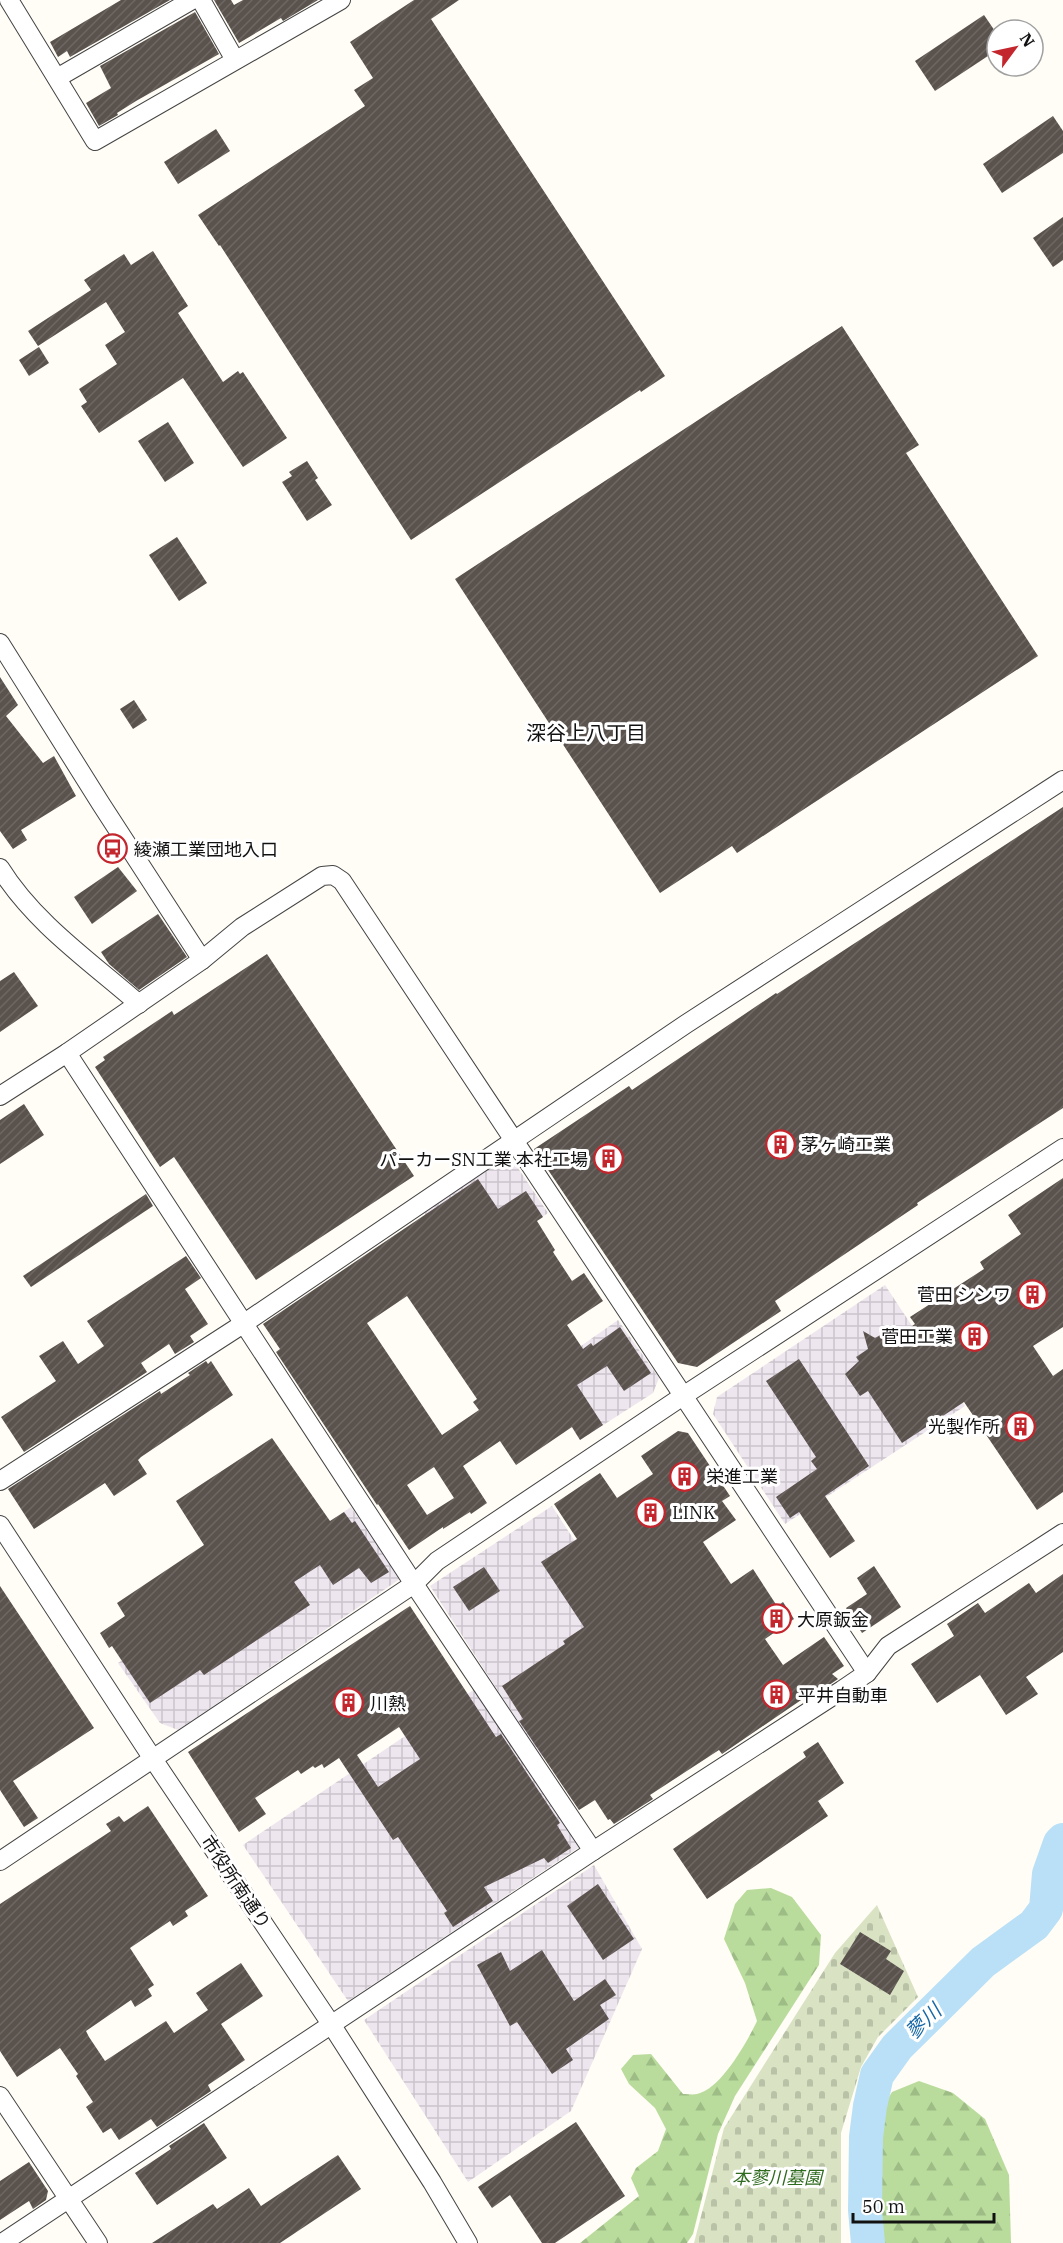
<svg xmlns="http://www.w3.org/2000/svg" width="1063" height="2243" font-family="'IBM Plex Serif','Noto Sans JP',serif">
<defs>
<pattern id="industrial-grid" width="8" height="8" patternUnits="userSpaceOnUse" patternTransform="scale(1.5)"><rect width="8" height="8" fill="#eee6ef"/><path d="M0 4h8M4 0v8" fill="none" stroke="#cbc4cc"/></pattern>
<pattern id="forest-firs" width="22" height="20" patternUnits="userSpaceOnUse" patternTransform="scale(1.5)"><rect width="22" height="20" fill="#b9dc9c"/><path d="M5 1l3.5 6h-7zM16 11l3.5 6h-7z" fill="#9ebc85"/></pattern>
<pattern id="cemetery-stones" width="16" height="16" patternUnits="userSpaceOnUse" patternTransform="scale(1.5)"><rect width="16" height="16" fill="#d9e3c4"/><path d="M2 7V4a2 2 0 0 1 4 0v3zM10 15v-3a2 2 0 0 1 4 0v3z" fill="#b9c2a7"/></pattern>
<pattern id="building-hatch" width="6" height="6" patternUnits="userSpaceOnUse" patternTransform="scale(1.5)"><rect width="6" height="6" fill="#5a524d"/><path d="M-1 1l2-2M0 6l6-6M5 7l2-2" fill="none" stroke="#6d6662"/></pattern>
</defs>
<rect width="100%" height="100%" fill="#fffdf5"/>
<g fill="url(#industrial-grid)">
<polygon points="501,1156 512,1159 548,1213 463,1268 425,1215 423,1207"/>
<polygon points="885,1285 965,1406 785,1524 713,1414 717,1397"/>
<polygon points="618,1320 659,1378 653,1393 580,1440 538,1376"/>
<polygon points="552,1506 663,1677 541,1757 430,1586"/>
<polygon points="351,1507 400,1579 178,1730 160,1723 118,1663"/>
<polygon points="475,1689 581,1846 348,2001 243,1845"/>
<polygon points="594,1865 642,1949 571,2111 468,2182 364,2020"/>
</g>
<g fill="url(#forest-firs)">
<path d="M771,1888L792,1897L821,1935L819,1965L735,2096L718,2134L693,2234L687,2243H580L639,2196L631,2178L636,2168L658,2151L666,2129L655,2108L629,2084L621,2069L633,2055L651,2054L683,2094C687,2094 693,2095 697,2094C721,2089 747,2042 757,2021L745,1983L724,1939L735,1904L747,1890Z"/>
<polygon points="919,2081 953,2093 985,2119 1009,2175 1011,2243 871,2243 868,2175 875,2120 892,2092"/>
</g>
<polygon fill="url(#cemetery-stones)" points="877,1905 918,1997 878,2037 861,2067 841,2133 841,2243 694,2243 724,2128 835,1953"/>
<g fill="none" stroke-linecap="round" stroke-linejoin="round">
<polyline stroke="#b9e0f7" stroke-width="34" points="868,2243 865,2210 866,2137 870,2106 877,2075 897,2047 983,1962 1034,1925 1046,1909 1049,1874 1060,1843 1063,1840"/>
</g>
<g fill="url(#building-hatch)" fill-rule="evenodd">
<polygon points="121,0 170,0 70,57 67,51 58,57 50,42"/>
<polygon points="214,0 231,0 234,5 243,0 318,0 283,21 281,18 239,43"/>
<polygon points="414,0 459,0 431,19 665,376 641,392 640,390 411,540 220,245 219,246 198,215 365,106 354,90 373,78 350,42"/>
<polygon points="195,12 219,54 136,101 117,113 118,115 99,126 86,103 111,88 100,66"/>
<polygon points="984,15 997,34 997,50 935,91 915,61"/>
<polygon points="1053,116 1063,131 1063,153 1002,193 983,164"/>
<polygon points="216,129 230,151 178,184 164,162"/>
<polygon points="1063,217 1063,260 1053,267 1033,238"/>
<polygon points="153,251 188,306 178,313 223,382 238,371 240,374 243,372 287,438 243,467 183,378 99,433 81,406 87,402 79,389 117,364 105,345 125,332 106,302 38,346 28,331 91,290 84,280 124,254 131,265"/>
<polygon points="842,326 919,445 906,453 1038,656 737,853 732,846 660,893 455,579"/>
<polygon points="39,347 49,363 29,376 19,360"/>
<polygon points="168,422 194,463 165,482 138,441"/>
<polygon points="307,461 318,478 315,480 332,505 307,521 282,482 292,476 289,472"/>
<polygon points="177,537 207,583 179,601 149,555"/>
<polygon points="0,677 18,705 6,716 43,763 54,756 76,796 21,830 27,840 13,849 0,831"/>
<polygon points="134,700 147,720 133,729 120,709"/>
<polygon points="1063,807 1063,1108 917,1203 918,1205 775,1301 781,1311 697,1367 678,1363 534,1149 629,1086 632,1090 776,993 777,994"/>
<polygon points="118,867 137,891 92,924 74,897"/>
<polygon points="158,914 187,957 139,990 109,964 101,952"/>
<polygon points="267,954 414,1176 256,1280 174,1157 160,1167 95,1067 105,1060 103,1057 172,1011 174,1015"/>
<polygon points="14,972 38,1006 0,1032 0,981"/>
<polygon points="24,1104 44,1135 0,1164 0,1120"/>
<polygon points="1063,1178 1063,1327 1033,1346 1053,1376 1063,1369 1063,1492 1037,1510 964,1402 902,1443 868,1391 860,1396 845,1374 859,1361 856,1357 868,1349 863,1331 875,1338 882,1334 888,1342 915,1324 910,1317 984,1269 980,1262 1021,1234 1008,1215"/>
<path d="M478,1179L498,1209L526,1191L543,1217L537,1221L555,1250L553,1252L572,1281L584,1273L603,1301L567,1325L583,1349L591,1343L593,1346L620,1327L651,1373L624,1391L607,1366L577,1385L603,1425L580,1440L572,1427L516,1465L500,1441L463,1466L487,1503L471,1514L470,1512L443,1529V1527L409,1550L378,1504L377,1505L276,1352L280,1349L263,1324ZM407,1296L477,1399L473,1402L479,1410L442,1435L367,1323ZM434,1467L454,1498L427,1515L407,1485Z"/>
<polygon points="146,1194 153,1206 31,1287 23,1276"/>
<polygon points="186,1256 201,1278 185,1289 208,1324 190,1336 194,1342 175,1354 169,1344 141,1363 147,1372 24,1452 1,1417 56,1381 39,1356 63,1341 78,1364 104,1346 87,1321"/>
<polygon points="799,1359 869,1466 825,1496 855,1541 830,1558 799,1512 790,1518 776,1497 817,1469 811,1461 816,1457 766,1381"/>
<polygon points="206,1361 208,1364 211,1361 233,1395 141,1457 138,1460 147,1474 114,1496 105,1483 34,1529 8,1489 160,1391 161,1394 190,1375 188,1373"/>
<polygon points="678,1431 688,1433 730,1496 722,1501 736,1520 703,1542 731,1584 753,1569 777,1606 783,1602 794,1619 765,1639 783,1665 824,1637 844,1666 832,1674 838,1679 813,1696 807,1696 722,1754 719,1750 650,1795 653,1799 614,1824 610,1819 608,1820 595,1800 579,1810 519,1721 523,1719 502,1686 565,1644 563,1641 584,1627 541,1562 577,1539 554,1504 600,1473 617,1498 653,1474 641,1456"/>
<polygon points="272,1438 330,1521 344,1512 352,1523 355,1521 389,1572 371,1583 359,1568 333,1585 320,1565 294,1582 310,1605 204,1675 200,1670 150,1703 112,1646 109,1648 100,1633 125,1616 117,1603 204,1545 176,1501"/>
<polygon points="874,1566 901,1607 862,1633 846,1608 867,1594 857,1578"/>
<polygon points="484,1567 500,1591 469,1611 453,1587"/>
<polygon points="1063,1574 1063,1652 1026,1677 1038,1694 1006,1715 980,1675 937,1703 911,1664 954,1636 947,1624 978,1603 985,1613 1029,1583 1036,1593"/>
<polygon points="0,1586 94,1728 13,1781 38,1818 24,1827 0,1790"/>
<path d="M410,1606L490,1728L496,1737L501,1734L560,1823L557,1825L571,1848L548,1863L544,1858L484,1887L493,1901L453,1927L444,1913L447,1911L398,1837L393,1840L339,1758L324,1768L322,1764L315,1768L313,1766L301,1774L298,1770L255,1798L266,1814L239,1832L188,1752ZM399,1727L420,1759L378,1787L357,1755Z"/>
<polygon points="818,1742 844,1783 818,1801 828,1816 707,1899 673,1849 806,1757 803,1752"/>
<polygon points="148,1806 208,1896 185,1911 188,1916 173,1926 170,1921 130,1948 154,1985 148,1989 152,1996 135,2007 131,2000 86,2031 89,2037 105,2061 166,2021 174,2033 208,2010 196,1993 241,1963 263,1996 221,2024 245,2060 208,2085 211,2091 157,2127 151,2119 119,2140 111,2128 103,2133 86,2107 93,2102 76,2076 78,2074 60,2048 17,2077 0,2051 0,1904 111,1831 106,1824 119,1816 124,1822"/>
<polygon points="598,1884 634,1939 603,1960 567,1906"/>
<polygon points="860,1932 891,1951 886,1959 904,1971 890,1995 840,1964"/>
<polygon points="542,1950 574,2001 605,1979 616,1995 600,2005 609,2019 566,2049 573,2060 552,2074 517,2022 510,2026 477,1965 501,1952 510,1971"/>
<polygon points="576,2122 625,2196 555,2243 542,2243 510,2195 492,2208 478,2187"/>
<polygon points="204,2123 227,2158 157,2205 135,2173 171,2149 169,2146"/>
<polygon points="338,2155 361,2189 280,2243 152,2243 213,2204 217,2209 249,2188 261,2206"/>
<polygon points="29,2162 48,2191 46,2200 33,2209 29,2201 0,2220 0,2181"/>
</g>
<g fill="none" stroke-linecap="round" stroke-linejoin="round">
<defs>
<g id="minor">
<polyline points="9,0 95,141 341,0"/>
<polyline points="201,0 235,60"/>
<polyline points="57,78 192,0"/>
<polyline points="0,643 101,804 202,960"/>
<path d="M0,868C34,923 91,962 139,1004"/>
<polyline points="67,1053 414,1584 593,1851"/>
<polyline points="0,1096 67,1053 202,960 242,927 322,876 333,875 342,881 867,1673"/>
<polyline points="0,1481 243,1324 686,1024 1063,780"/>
<polyline points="0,1525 153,1759 331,2024 432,2182 468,2243"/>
<polyline points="0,1861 414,1584 437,1561 683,1396 1063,1148"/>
<polyline points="0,2096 98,2243"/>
<polyline points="2,2243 593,1851 842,1690 867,1673 888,1646 1063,1533"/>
</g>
</defs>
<use href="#minor" stroke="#444" stroke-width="20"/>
<use href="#minor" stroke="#fff" stroke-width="18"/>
</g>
<defs>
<symbol id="bus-ring" viewBox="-11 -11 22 22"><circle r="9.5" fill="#fff" stroke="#c4262e" stroke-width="1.5"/><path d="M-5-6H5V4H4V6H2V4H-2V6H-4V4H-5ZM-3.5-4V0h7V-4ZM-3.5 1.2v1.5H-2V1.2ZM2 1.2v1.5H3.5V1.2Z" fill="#c4262e"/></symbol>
<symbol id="building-ring" viewBox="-11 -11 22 22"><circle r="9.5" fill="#fff" stroke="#c4262e" stroke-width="1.5"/><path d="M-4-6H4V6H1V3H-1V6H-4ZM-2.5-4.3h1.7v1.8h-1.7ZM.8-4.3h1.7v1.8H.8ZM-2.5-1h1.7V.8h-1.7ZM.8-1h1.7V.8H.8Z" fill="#c4262e"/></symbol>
</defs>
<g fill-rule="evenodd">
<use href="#bus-ring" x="96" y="832" width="33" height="33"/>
<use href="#building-ring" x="764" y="1128" width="33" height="33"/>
<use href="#building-ring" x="592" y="1142" width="33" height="33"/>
<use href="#building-ring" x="1016" y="1278" width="33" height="33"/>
<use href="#building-ring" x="958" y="1320" width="33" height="33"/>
<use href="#building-ring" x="1004" y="1410" width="33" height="33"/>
<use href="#building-ring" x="668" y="1460" width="33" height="33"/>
<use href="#building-ring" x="634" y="1496" width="33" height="33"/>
<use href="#building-ring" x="760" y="1602" width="33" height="33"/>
<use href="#building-ring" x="760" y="1678" width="33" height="33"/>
<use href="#building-ring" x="332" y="1686" width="33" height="33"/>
</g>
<g text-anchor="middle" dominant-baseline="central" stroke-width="6" stroke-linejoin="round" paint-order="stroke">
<g font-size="18" fill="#111" stroke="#fff" text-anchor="start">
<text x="134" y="849">綾瀬工業団地入口</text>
<text x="801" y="1144">茅ヶ崎工業</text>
<text x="588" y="1159" text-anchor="end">パーカーSN工業 本社工場</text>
<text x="1011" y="1294" text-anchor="end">菅田 シンワ</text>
<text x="953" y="1336" text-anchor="end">菅田工業</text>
<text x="1000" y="1426" text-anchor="end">光製作所</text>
<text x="706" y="1476">栄進工業</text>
<text x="672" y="1512">LINK</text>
<text x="797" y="1619">大原鈑金</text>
<text x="798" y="1695">平井自動車</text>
<text x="370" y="1703">川熱</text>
</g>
<g font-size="18" fill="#111" stroke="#fff">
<text transform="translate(236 1882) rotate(56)">市役所南通り</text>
</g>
<g font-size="18" font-style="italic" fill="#2f6b1f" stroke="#fff">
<text x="777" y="2177">本蓼川墓園</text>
</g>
<g font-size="20" fill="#111" stroke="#fff">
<text x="586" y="732">深谷上八丁目</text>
</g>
<g font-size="20" font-style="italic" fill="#1768a6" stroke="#fff">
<text transform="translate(923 2021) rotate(-44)">蓼川</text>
</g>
</g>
<g transform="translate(1015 48) rotate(57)"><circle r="28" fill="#ffffff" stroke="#a0a0a0" stroke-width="1.5"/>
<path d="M0-4.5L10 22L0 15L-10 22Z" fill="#c4262e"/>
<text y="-9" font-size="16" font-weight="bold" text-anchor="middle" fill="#111111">N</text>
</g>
<path d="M853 2213v9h141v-9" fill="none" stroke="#111111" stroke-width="3"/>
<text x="862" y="2213" font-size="18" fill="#111111" stroke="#ffffff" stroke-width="4.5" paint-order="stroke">50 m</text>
</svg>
